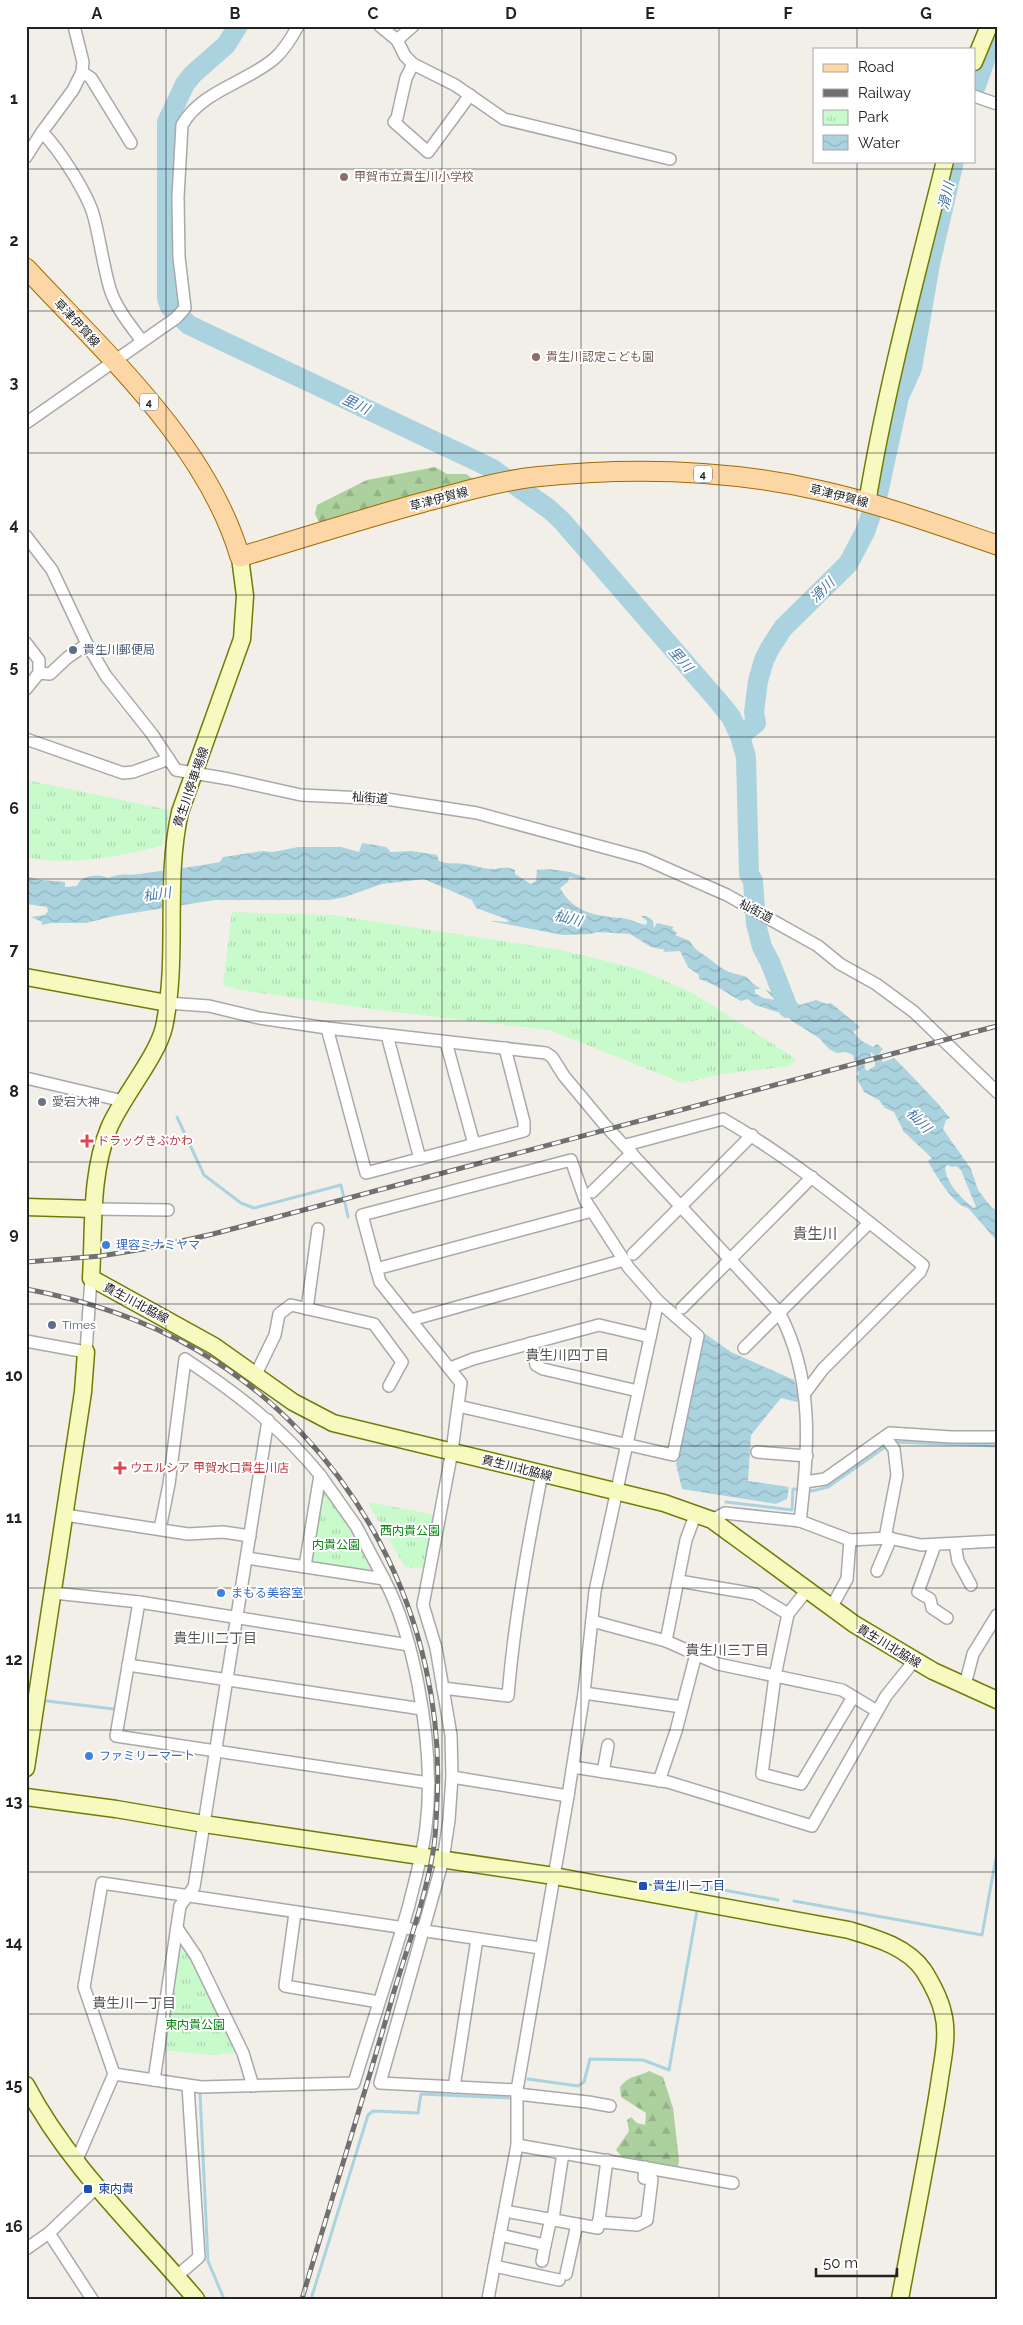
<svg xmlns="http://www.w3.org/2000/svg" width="1023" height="2325" font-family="Raleway,'Noto Sans JP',sans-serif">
<defs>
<pattern id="forest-firs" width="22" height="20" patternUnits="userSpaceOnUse" patternTransform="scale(1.25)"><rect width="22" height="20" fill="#add19e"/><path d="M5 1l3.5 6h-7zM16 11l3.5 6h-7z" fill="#95b388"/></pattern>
<pattern id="park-tufts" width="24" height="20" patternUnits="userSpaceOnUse" patternTransform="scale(1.25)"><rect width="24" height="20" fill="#c8facc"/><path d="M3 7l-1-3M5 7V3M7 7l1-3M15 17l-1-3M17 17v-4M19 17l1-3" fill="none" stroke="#acd6af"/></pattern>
<pattern id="water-waves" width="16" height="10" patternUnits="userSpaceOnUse" patternTransform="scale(1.25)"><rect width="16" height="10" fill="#aad3df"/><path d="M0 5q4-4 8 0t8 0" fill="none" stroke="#92b5bf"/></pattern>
</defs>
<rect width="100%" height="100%" fill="#f2efe9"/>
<g fill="url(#forest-firs)">
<polygon points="435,467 447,474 466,474 475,480 320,524 315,514 317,505 367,480"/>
<path d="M649,2071L663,2077L673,2108L679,2160L678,2167L625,2160L616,2150L629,2131L627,2120L631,2117L637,2123L645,2125L646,2113L621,2097L620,2087C631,2074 636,2078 649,2071Z"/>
</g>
<g fill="url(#park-tufts)">
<path d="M26,780L170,810L162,846C117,856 72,867 26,857Z"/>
<polygon points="232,912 332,915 561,950 635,968 693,993 796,1059 790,1066 722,1074 683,1083 549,1030 378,1010 240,990 223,985"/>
<polygon points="322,1492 327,1493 346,1518 376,1573 314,1563 311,1558"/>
<polygon points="368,1502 435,1515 423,1568 405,1567"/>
<polygon points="184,1946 194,1959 238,2053 209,2055 164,2050 179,1948"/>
</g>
<g fill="url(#water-waves)" fill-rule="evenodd">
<path d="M362,843L386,847L391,852L412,851L437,855L439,861C450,865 455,862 465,864C473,865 481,868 489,869C498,870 504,865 515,870V874L531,884L536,881L537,870L549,869L570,872L586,878L584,880L569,877L568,882L560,888C573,912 595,916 620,918C628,918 637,923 646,925L647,921L641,916H646L653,921L654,928L657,923L674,927L672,929L677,933L675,935L690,941C695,952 703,953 711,960C725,972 729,972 747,977L752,983L761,989H755V993L763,998L775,1000L765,989L779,997L792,992L793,1000L800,1005L816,1000L827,1004L831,1003L860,1027L853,1032L862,1041L873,1047L877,1044L883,1049L878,1055L883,1062L894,1058C914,1078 933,1097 950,1118L946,1120L943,1129L971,1169L978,1190L992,1208L997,1210V1241L968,1208C953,1205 935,1174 928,1161L932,1158L904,1132L894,1112L885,1108L879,1100L864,1092L856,1077L859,1074L853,1055L846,1052L837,1053L829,1049L819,1038L792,1021L787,1015L755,1005L748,999L741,1001C726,993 716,984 699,979V975L688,967L680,951L663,952L665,950L651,947L630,934L597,932L591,934L563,935L490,921L509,922L506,919L476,908L472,900L424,879L382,884L345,897L330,900H215L114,916L86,923H51L42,925V922L31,917L45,915L48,911L47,907L26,904V876L41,880L65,882V887L77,886C81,875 99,873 108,878C124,872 125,876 139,874C165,870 193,867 220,862L223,857L263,851L273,852L298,847H341L359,852ZM871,1052L875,1056V1066L867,1071L865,1069L864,1059L871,1058ZM948,1165L952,1167L956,1166L961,1170L976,1207L973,1208C962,1198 946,1184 945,1167Z"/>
<polygon points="704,1333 731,1352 794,1380 801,1403 781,1398 751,1435 748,1481 789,1487 787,1499 776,1504 682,1489 676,1464"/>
</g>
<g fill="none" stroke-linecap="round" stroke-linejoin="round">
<g stroke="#aad3df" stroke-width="3">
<polyline points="177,1117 204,1175 241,1203 254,1208 341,1185 348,1217"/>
<polyline points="893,1442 997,1446"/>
<polyline points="726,1502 792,1510 793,1489 812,1491 828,1487 888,1445"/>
<polyline points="47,1701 114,1709"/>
<polyline points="701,1889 702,1886 778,1900"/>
<polyline points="794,1901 982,1935 997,1852"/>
<polyline points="528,2079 578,2086 584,2082 590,2059 643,2060 669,2070 697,1910"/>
<polyline points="200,2093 208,2261 224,2299"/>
<polyline points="311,2299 368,2115 373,2111 418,2113 421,2094 509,2098"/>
</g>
<g stroke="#aad3df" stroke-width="20">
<polyline points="238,26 226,45 193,74 185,84 167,122 167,298 170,307 189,325 491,468 549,509 562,521 719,702 731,717 740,736 746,757 749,874 753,881 756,924 762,947 770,962 788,1008"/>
<polyline points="976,86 988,51 997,34"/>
<polyline points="740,736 756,723 754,712 758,681 764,660 770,648 783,628 848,564 865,532 877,498 899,397 912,368 930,264 954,161"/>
</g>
<defs>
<g id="street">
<polyline points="380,26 397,40 405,56 413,64 455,85 504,119 670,159"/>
<polyline points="397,40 413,26"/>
<polyline points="413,64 406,78 397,118 394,122 428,152 470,95"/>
<polyline points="82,72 91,78 131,143"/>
<polyline points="974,96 997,104"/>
<path d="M42,132C59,149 88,194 94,217C100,240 103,265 110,289C116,308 130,325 142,341"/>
<polyline points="26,157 42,132 73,90 82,72 83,62 74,26"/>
<path d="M26,423L176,318L185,308L179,257L178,197L182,125C201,91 248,82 275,58C284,50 292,37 298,26"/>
<polyline points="26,536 52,570 87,644 106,676 152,734 176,770 229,779 301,795 386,799 477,813 643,858 727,895 818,946 840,964 876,984 914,1012 997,1092"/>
<polyline points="26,643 39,660 39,673"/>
<polyline points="26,689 39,673 50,674 67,658 87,644"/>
<polyline points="26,739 123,773 133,772 169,759"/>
<path d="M167,1003L209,1006L259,1018L327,1028L546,1053L552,1057L564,1076L604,1124L779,1312C814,1378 809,1449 800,1521"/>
<polyline points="327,1028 366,1173 524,1131 524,1122 505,1048"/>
<polyline points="387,1035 420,1159"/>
<polyline points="446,1042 474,1144"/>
<polyline points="26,1078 123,1101"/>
<path d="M626,1145L723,1119C795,1160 858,1214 923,1265L920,1272L823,1369L805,1393"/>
<polyline points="592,1192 632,1153"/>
<polyline points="94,1209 168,1210"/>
<polyline points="633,1254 752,1135"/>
<polyline points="376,1269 592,1211"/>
<polyline points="682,1308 812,1177"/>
<polyline points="307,1309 318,1229"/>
<polyline points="411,1320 624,1260"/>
<polyline points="26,1341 86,1352 91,1278"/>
<polyline points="531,1343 536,1365 543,1369 638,1391"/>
<polyline points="744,1348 869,1223"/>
<polyline points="450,1368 473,1359 599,1325 650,1337"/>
<polyline points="256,1374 275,1335 279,1314 291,1305 374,1324 402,1362 389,1386"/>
<polyline points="458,1406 673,1455 698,1336 658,1301 629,1268 585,1200 571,1160 362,1215 380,1282 461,1383 452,1451 423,1605 436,1648 451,1735 452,1777 449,1820 443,1860 380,2083 517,2090"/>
<polyline points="885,1437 894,1449 897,1475 885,1538"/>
<polyline points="757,1452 807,1456"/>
<polyline points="320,1475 356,1526 384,1579"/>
<polyline points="805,1482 825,1479 890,1433 951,1437 997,1437"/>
<polyline points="65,1515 188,1534 223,1532 250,1536"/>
<polyline points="712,1520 725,1513 800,1521 850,1540 889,1538 921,1545 997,1541"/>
<path d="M160,1529L169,1484L185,1359C235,1392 282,1428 320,1475L305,1566"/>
<polyline points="955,1544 958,1561 971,1585"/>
<polyline points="935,1545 918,1592 930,1599 932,1608 947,1618"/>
<polyline points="877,1571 891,1538"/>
<polyline points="679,1581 755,1594 788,1614"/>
<polyline points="807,1590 788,1614 775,1676 762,1774 801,1784 853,1697"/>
<polyline points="54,1593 139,1602 409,1645"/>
<polyline points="139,1602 116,1736 429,1783"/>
<polyline points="831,1608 847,1579 850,1540"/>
<polyline points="592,1621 666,1641 718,1664 842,1690 877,1711"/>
<polyline points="666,1641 686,1540 696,1513"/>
<polyline points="128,1665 422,1709"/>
<polyline points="965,1685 973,1654 997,1615"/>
<path d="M443,1688L508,1696C514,1621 527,1548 542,1474"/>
<polyline points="584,1693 682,1707"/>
<polyline points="573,1767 668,1782 812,1826 886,1696 914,1661"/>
<polyline points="603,1772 608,1745"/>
<polyline points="452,1777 568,1796"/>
<polyline points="659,1781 676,1731 696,1654"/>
<polyline points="295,1913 285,1986 379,2002"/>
<polyline points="177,1928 196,1956 243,2053 253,2086"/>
<path d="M114,2074L201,2087L354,2083C372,2023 392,1965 409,1905C415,1879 423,1854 426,1827C432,1779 427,1731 418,1684C411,1648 401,1611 384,1579L247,1558"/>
<polyline points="154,2080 180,1906 194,1887 268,1420"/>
<polyline points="454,2087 477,1939"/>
<polyline points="517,2094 588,2102 610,2106"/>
<polyline points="517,2145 733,2183"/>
<polyline points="76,2162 114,2074 84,1987 102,1883 540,1948"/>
<polyline points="505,2211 598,2228 607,2160"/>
<polyline points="553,2219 563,2153"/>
<polyline points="598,2222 637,2225 647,2220 652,2179 644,2178 645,2167"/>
<polyline points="49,2233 92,2299"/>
<polyline points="500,2235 545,2245 551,2218"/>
<polyline points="26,2249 49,2233 97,2187"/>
<polyline points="542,2261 545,2245"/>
<polyline points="494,2266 559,2280"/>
<polyline points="566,2274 577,2224"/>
<polyline points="177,2276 199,2257 188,2086"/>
<polyline points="488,2299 517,2145 517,2090 568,1796 584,1693 595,1591 658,1301"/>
</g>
<g id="secondary">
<polyline points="974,62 989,26"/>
<path d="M867,503C886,388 917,274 945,161"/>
<path d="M240,557L245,596L242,639L180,812C164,883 179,956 164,1027C157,1057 122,1097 109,1128C90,1174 94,1229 91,1278L214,1346L293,1402L333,1423L664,1503L712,1520L854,1624L933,1671L997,1700"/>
<polyline points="26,977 167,1003"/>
<polyline points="26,1207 94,1209"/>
<polyline points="26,1768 83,1392 86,1352"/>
<path d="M26,1797L116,1809L204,1824L554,1876L849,1930C876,1938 908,1947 924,1971C932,1984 940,1999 943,2013C949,2036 942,2062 939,2085C928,2156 913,2227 900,2299"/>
<path d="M26,2085C69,2167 137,2229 196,2299"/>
</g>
<path id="primary" d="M26,268C105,353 207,444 240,557C301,538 362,519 424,502C459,493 498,481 534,477C628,467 725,469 818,490C878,503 938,525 997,545"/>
</defs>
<use href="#street" stroke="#a9a9a9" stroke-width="14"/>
<use href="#secondary" stroke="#707d05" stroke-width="19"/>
<use href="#primary" stroke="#a06b00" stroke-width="21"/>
<use href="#street" stroke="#fff" stroke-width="11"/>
<use href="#secondary" stroke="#f7fabf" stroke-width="16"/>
<use href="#primary" stroke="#fcd6a4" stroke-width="19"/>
<defs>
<g id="rail">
<polyline points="26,1262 101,1256 155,1247 213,1234 997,1026"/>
<path d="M26,1289C85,1300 143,1319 195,1349C354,1440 447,1621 437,1802C436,1819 436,1836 433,1852C425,1900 407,1948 393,1995C364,2097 332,2197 302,2299"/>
</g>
</defs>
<use href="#rail" stroke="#707070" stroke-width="5"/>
<use href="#rail" stroke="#fff" stroke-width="3" stroke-dasharray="9" stroke-linecap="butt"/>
</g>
<path fill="none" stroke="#222" stroke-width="1" stroke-opacity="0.55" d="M166,26V2299M304,26V2299M442,26V2299M581,26V2299M719,26V2299M857,26V49M857,161V2299M26,169H997M26,311H997M26,453H997M26,595H997M26,737H997M26,879H997M26,1021H997M26,1162H997M26,1304H997M26,1446H997M26,1588H997M26,1730H997M26,1872H997M26,2014H997M26,2156H997"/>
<g fill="#8d6e63" stroke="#fff" stroke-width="2">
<circle cx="344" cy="177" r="5"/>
<circle cx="536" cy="357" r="5"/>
</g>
<g fill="#5c6f8a" stroke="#fff" stroke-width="2">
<circle cx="73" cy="650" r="5"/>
<circle cx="52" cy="1325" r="5"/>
</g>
<circle fill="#6b7280" stroke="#fff" stroke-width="2" cx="42" cy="1102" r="5"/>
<g fill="#e0444e" stroke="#fff" stroke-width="2">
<path d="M84.5 1133.5h5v5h5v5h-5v5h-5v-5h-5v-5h5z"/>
<path d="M117.5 1460.5h5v5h5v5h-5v5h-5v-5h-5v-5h5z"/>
</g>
<g fill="#3f7fe0" stroke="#fff" stroke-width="2">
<circle cx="106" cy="1245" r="5"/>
<circle cx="221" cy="1593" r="5"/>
<circle cx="89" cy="1756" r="5"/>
</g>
<g fill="#1a4fb4" stroke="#fff" stroke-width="2">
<rect x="638" y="1881" width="10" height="10" rx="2.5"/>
<rect x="83" y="2184" width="10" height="10" rx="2.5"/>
</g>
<g text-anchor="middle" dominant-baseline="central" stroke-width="4" stroke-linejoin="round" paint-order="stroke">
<g fill="#fff" stroke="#646464" stroke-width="1">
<rect x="140" y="393.5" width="18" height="17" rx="4"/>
<rect x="694" y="465.5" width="18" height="17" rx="4"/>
</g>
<g font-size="11" font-weight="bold" fill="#222">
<text x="149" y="402">4</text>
<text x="703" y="474">4</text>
</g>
<g font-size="12" fill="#785e54" stroke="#fff" text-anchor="start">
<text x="354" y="177">甲賀市立貴生川小学校</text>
<text x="546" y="357">貴生川認定こども園</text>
</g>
<g font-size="12" fill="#222" stroke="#fff">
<text transform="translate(77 323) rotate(47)">草津伊賀線</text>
<text transform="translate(839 496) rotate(14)">草津伊賀線</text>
<text transform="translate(439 499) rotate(-15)">草津伊賀線</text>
<text transform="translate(191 787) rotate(-71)">貴生川停車場線</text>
<text transform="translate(370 798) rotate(4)">杣街道</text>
<text transform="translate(756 911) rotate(27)">杣街道</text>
<text transform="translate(136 1303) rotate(28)">貴生川北脇線</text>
<text transform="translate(517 1468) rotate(14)">貴生川北脇線</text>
<text transform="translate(889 1646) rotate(31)">貴生川北脇線</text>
</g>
<g font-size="12" fill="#4e5e75" stroke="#fff" text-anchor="start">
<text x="83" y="650">貴生川郵便局</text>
<text x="62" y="1325">Times</text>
</g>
<g font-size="12" fill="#5b616d" stroke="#fff" text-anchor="start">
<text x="52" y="1102">愛宕大神</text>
</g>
<g font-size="12" fill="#be3a42" stroke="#fff" text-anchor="start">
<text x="97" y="1141">ドラッグきぶかわ</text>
<text x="130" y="1468">ウエルシア 甲賀水口貴生川店</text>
</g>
<g font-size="12" fill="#366cbe" stroke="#fff" text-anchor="start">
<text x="116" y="1245">理容ミナミヤマ</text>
<text x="231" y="1593">まもる美容室</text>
<text x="99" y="1756">ファミリーマート</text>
</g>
<g font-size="12" fill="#0c8416" stroke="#fff">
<text x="410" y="1531">西内貴公園</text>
<text x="336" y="1545">内貴公園</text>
<text x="195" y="2025">東内貴公園</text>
</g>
<g font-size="12" fill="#164399" stroke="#fff" text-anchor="start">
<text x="653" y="1886">貴生川一丁目</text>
<text x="98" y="2189">東内貴</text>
</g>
<g font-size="14" font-style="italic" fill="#4a7aab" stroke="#fff">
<text transform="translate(946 196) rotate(-77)">滑川</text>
<text transform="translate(356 404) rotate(25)">里川</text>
<text transform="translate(822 590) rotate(-45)">滑川</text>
<text transform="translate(681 659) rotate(49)">里川</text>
<text transform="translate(157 894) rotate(-8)">杣川</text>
<text transform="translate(568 918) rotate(14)">杣川</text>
<text transform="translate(919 1120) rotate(46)">杣川</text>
</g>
<g font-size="14" fill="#555" stroke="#fff">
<text x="567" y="1355">貴生川四丁目</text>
<text x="215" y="1638">貴生川二丁目</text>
<text x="727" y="1650">貴生川三丁目</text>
<text x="134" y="2003">貴生川一丁目</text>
</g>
<g font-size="15" fill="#555" stroke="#fff">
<text x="815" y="1234">貴生川</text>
</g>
</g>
<rect width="1023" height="2325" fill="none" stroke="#ffffff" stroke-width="55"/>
<rect x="813" y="48" width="162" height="115" fill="#ffffff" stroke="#a7a7a7"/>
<rect x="823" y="64" width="25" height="8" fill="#fcd6a4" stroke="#a7a7a7"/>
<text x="858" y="72" font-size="15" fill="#222222">Road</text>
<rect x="823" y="89" width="25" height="8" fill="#707070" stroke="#a7a7a7"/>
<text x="858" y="98" font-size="15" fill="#222222">Railway</text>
<rect x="823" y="110" width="25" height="15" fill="url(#park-tufts)" stroke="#a7a7a7"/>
<text x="858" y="122" font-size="15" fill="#222222">Park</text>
<rect x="823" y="135" width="25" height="15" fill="url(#water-waves)" stroke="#a7a7a7"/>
<text x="858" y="148" font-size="15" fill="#222222">Water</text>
<path d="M816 2268v8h81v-8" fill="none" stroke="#222222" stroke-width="2.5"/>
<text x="823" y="2268" font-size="15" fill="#222222" stroke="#ffffff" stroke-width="4" paint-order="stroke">50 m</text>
<rect x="28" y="28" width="968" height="2270" fill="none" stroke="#222" stroke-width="2"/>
<g font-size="16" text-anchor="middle" font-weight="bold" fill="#222">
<text x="97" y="19">A</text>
<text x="235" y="19">B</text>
<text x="373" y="19">C</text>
<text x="511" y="19">D</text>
<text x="650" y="19">E</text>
<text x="788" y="19">F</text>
<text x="926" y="19">G</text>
<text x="14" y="104">1</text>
<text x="14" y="246">2</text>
<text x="14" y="388">3</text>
<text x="14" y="530">4</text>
<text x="14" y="672">5</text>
<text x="14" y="814">6</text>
<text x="14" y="955">7</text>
<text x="14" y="1097">8</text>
<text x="14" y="1239">9</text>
<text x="14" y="1381">10</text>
<text x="14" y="1523">11</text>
<text x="14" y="1665">12</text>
<text x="14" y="1807">13</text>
<text x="14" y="1948">14</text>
<text x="14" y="2090">15</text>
<text x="14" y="2232">16</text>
</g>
</svg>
